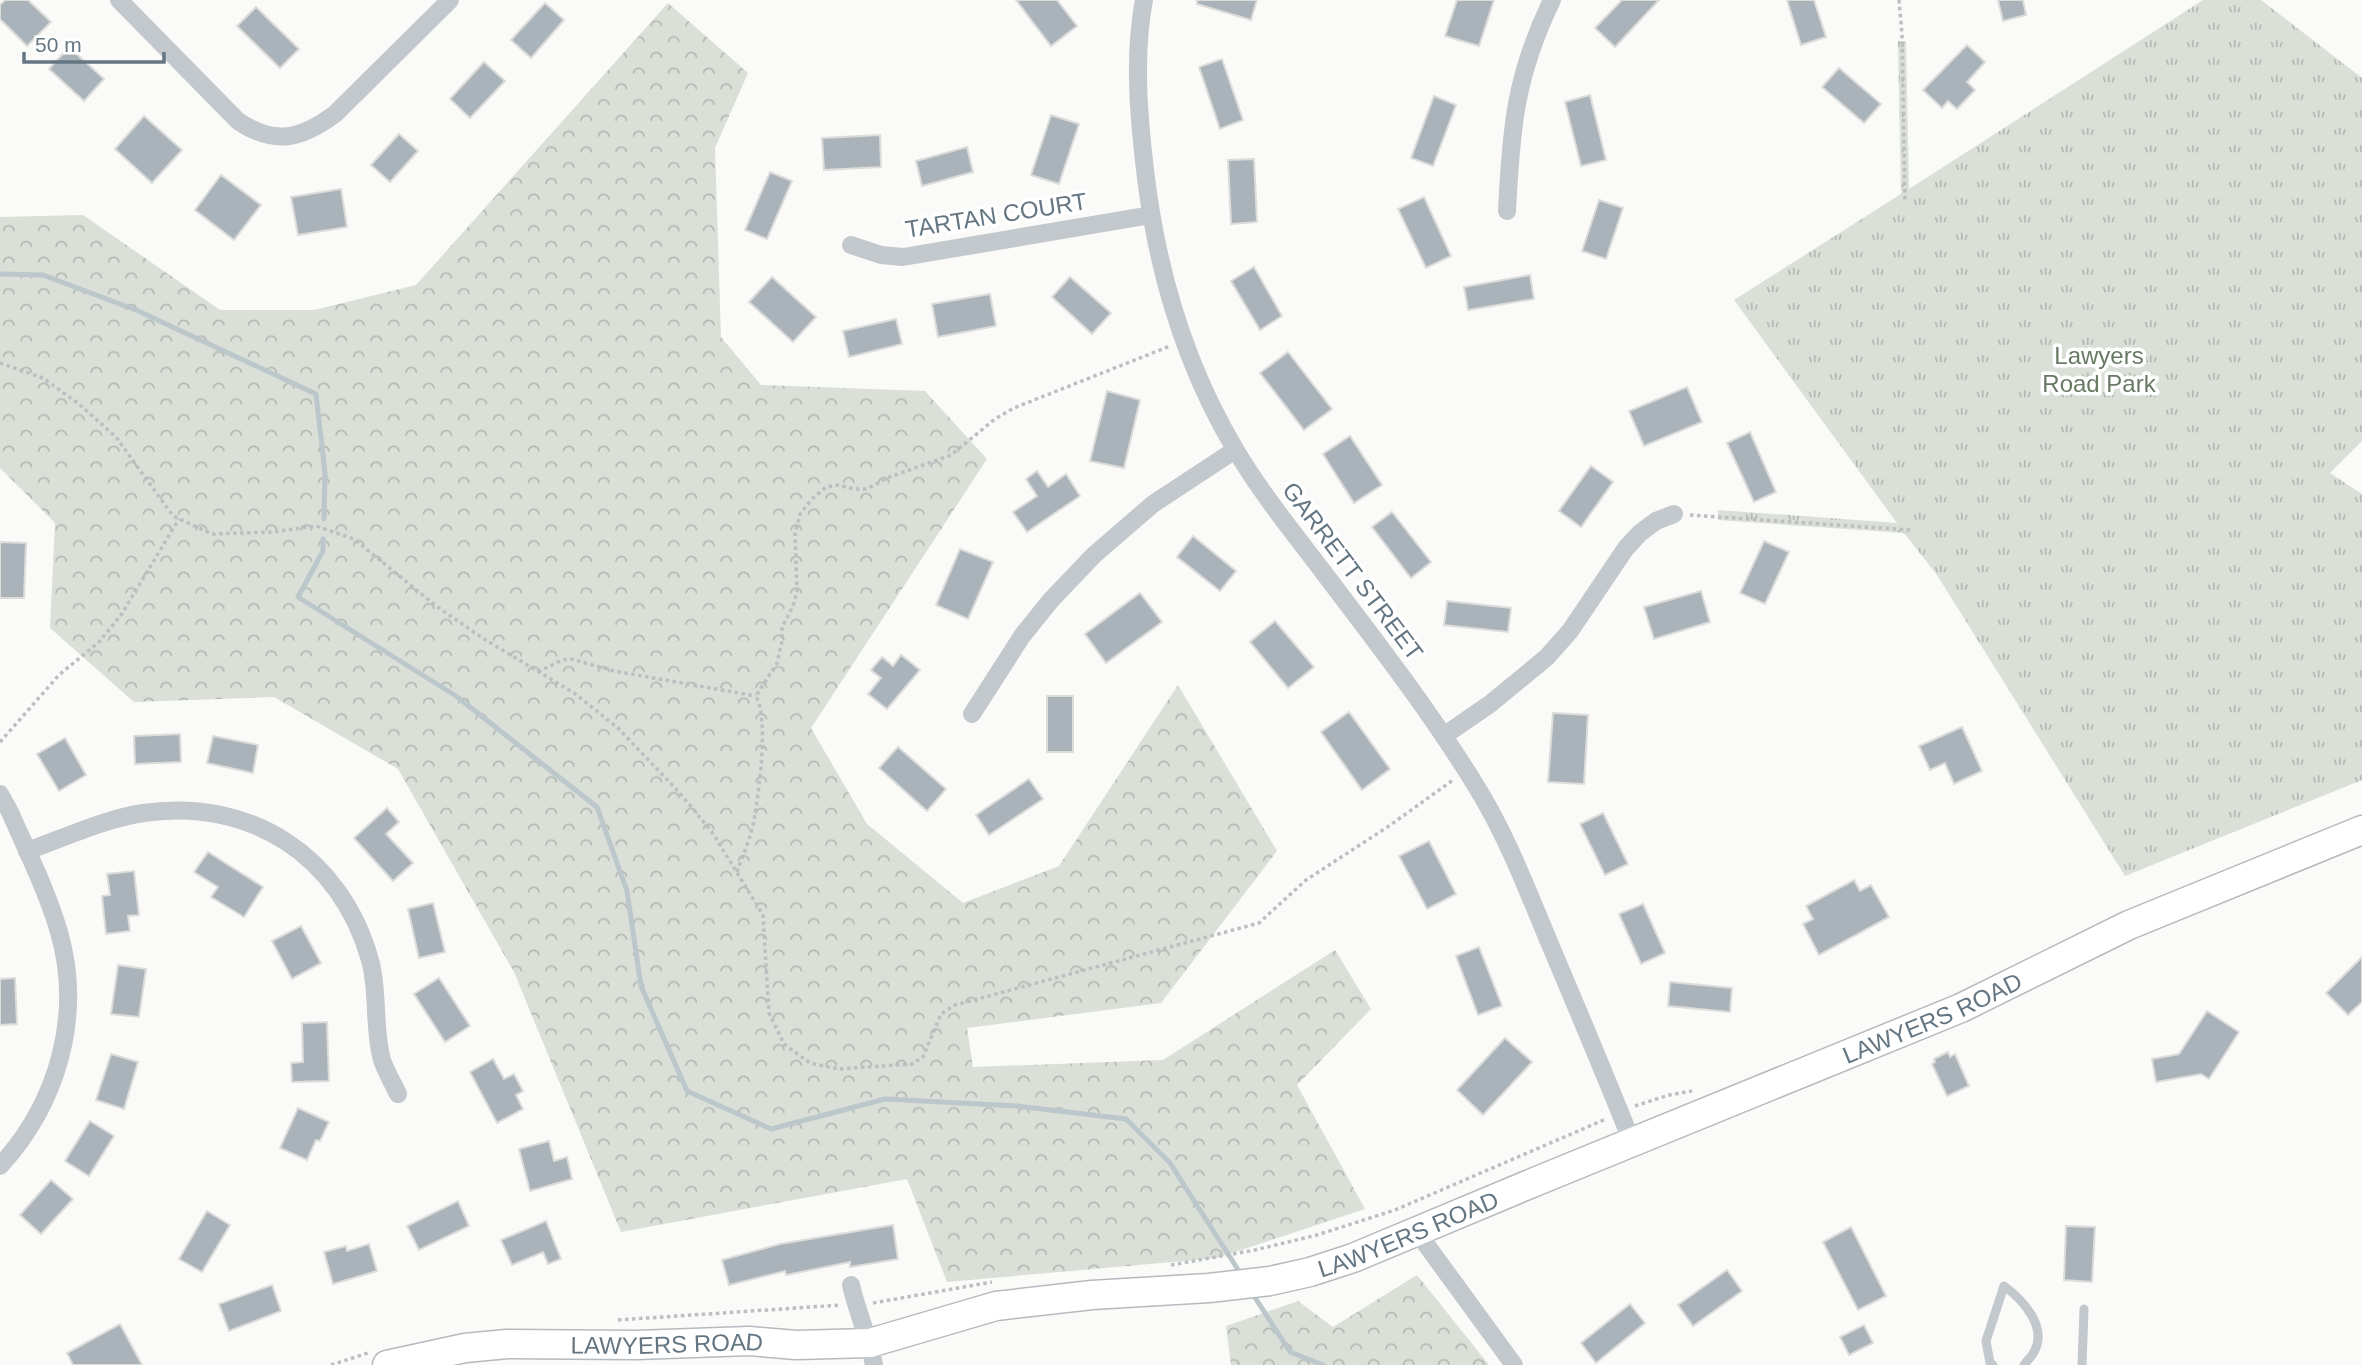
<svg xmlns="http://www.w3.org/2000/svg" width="2362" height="1365" font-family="Arial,sans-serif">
<defs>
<pattern id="forest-crowns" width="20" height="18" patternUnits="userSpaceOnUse" patternTransform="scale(1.75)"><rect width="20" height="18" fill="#dadfd7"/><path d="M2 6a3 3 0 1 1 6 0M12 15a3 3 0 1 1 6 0" fill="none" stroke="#b4b9b4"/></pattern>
<pattern id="park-tufts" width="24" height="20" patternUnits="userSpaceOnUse" patternTransform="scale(1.75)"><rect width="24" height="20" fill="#dadfd7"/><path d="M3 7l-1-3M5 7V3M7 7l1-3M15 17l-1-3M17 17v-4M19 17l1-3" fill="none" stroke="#b4b9b4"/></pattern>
</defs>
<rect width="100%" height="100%" fill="#fafaf8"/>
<g fill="url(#forest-crowns)">
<polygon points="668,3 748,73 715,148 721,337 761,385 925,391 987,459 811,728 867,824 963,903 1059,866 1178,685 1277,851 1161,1003 967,1028 973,1067 1163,1060 1335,950 1371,1009 1297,1085 1365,1209 1217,1258 947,1282 907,1179 621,1232 514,972 398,769 274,697 134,702 50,628 55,523 0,468 0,217 83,215 220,310 314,310 416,285"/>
<polygon points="1417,1275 1489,1365 1231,1365 1226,1326 1298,1301 1333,1327"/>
</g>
<polygon fill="url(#park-tufts)" points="2203,0 2261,0 2362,78 2362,441 2330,473 2362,494 2362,780 2125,876 1937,575 1904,533 1718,520 1718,510 1897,523 1734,300 1901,194 1898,41 1906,41 1909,189"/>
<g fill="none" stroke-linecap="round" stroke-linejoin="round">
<g stroke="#bbc7cb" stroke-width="5">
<polyline points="0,274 43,275 136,310 316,394 325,473 324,519"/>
<polyline points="323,539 323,551 298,597 456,696 597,807 627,891 641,986 687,1091 771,1129 885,1099 1017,1106 1126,1119 1170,1163 1237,1268"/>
<polyline points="1256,1299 1290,1352 1323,1365"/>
</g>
</g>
<g fill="#aab3b9" stroke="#dcdcda" stroke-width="2">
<polygon points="5,0 28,0 51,22 27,46 0,19 0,5"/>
<polygon points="1016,0 1057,0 1077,26 1051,46"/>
<polygon points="1197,0 1257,0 1251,20 1197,4"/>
<polygon points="1457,0 1494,0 1479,46 1445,36"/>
<polygon points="1622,0 1659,0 1615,47 1595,28"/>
<polygon points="1787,0 1814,0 1826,37 1801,45"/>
<polygon points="1998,0 2023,0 2026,15 2003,21"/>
<polygon points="545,3 564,20 531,58 511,40"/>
<polygon points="256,7 299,49 280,68 237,26"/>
<polygon points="1967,45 1985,62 1967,82 1975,90 1957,109 1948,101 1942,108 1923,90"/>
<polygon points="69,47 104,79 84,101 49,69"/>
<polygon points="1222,59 1243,120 1220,129 1199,67"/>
<polygon points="484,62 505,81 470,118 450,99"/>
<polygon points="1839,68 1881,104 1864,123 1822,87"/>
<polygon points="1590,95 1606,160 1581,166 1565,102"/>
<polygon points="1434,96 1456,105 1433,166 1411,158"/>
<polygon points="1051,115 1079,124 1059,184 1031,175"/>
<polygon points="144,116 182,150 152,183 115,149"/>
<polygon points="399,134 418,151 390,182 371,165"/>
<polygon points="880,135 881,167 824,170 822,138"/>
<polygon points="967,147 973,172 922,186 916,161"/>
<polygon points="1254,159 1257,222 1231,224 1228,160"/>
<polygon points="770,172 792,181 767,239 745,230"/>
<polygon points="221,175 261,205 234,240 195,210"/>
<polygon points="341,189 347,227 298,235 291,197"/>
<polygon points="1424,197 1451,256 1426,268 1398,209"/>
<polygon points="1599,200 1623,208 1606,259 1582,251"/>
<polygon points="1254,267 1282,316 1260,330 1231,281"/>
<polygon points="1530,275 1534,299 1468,310 1464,287"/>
<polygon points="772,277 816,317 793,342 749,302"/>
<polygon points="1070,277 1111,313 1092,334 1052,297"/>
<polygon points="990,294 996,326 938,337 932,304"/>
<polygon points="896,319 902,344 849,357 843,331"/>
<polygon points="1288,352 1332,409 1304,430 1260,373"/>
<polygon points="1687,387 1702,422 1644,446 1629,411"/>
<polygon points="1107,391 1140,400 1124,468 1090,461"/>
<polygon points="1750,432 1776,492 1754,502 1727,443"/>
<polygon points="1350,436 1382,485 1354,503 1323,454"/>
<polygon points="1591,466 1613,482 1581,527 1559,511"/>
<polygon points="1037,471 1048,487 1066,474 1080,496 1027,532 1013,512 1037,496 1026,479"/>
<polygon points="1392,512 1431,562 1411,578 1372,527"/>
<polygon points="1193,536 1236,571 1220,591 1177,557"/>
<polygon points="1764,541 1789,552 1765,604 1740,593"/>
<polygon points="0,542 26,543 24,598 0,598"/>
<polygon points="960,549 993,562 968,619 936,605"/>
<polygon points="1701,591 1710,622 1654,639 1644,607"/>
<polygon points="1140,593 1162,622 1106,663 1085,634"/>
<polygon points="1447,601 1511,608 1508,632 1444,625"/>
<polygon points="1275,621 1314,667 1288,688 1250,642"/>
<polygon points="901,655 920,670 887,709 868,694 881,678 871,670 882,657 893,666"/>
<rect x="1047" y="696" width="26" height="56"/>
<polygon points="1349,712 1390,769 1362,790 1321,732"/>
<polygon points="1553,713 1588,715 1584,784 1548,782"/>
<polygon points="1962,727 1982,771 1954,784 1945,763 1930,770 1919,746"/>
<polygon points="180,734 181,762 135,764 134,736"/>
<polygon points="213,736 258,745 253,773 207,763"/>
<polygon points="65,738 86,775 59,791 37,754"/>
<polygon points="898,747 946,789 927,811 879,768"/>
<polygon points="1029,779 1043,799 989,835 976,815"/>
<polygon points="387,808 399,822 386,834 413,863 393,881 354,838"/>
<polygon points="1603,813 1628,864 1605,875 1580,824"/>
<polygon points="1429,841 1456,894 1427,909 1399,856"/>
<polygon points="208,852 263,887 244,917 211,897 218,887 194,872"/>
<polygon points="134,871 139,915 128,916 130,931 106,934 102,896 110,895 107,874"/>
<polygon points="1854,880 1860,891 1871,885 1889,917 1819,955 1803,924 1813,919 1806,906"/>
<polygon points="433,903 445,952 419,958 408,909"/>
<polygon points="1643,904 1665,953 1641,964 1619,914"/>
<polygon points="301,926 321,963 292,979 272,941"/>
<polygon points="1479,947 1502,1006 1478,1015 1456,956"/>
<polygon points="2362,957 2362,1002 2348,1015 2326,993"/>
<polygon points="118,965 146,969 139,1017 111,1014"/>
<polygon points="15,978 17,1024 0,1025 0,979"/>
<polygon points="439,978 470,1026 445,1042 414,994"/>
<polygon points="1670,982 1732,988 1730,1012 1668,1006"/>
<polygon points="2207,1011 2239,1032 2209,1079 2201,1074 2156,1082 2152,1059 2179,1054"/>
<polygon points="327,1022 329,1081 292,1082 291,1063 303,1062 302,1023"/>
<polygon points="1505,1038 1532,1062 1483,1115 1457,1090"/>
<polygon points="1948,1052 1950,1057 1955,1054 1969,1086 1947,1096 1932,1064 1935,1062 1934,1059"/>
<polygon points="111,1054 138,1062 124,1109 96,1100"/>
<polygon points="493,1059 504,1079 514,1074 523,1091 516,1095 523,1109 497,1123 470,1072"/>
<polygon points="298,1108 329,1122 320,1141 316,1140 307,1160 280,1148"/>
<polygon points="90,1121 114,1136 89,1176 65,1161"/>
<polygon points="549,1141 554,1161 567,1157 572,1179 530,1191 519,1149"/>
<polygon points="51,1180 73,1199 41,1234 20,1215"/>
<polygon points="458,1201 469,1226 419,1250 407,1226"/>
<polygon points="207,1211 230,1225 202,1272 179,1259"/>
<polygon points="546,1221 561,1259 548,1264 543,1252 512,1265 501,1240"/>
<polygon points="893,1225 898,1259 850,1267 850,1262 786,1275 785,1271 729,1285 722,1260 780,1244"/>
<polygon points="2066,1226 2095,1227 2092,1282 2064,1280"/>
<polygon points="1851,1227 1886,1296 1858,1310 1823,1242"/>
<polygon points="369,1244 377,1271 333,1284 324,1252 346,1246 347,1251"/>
<polygon points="1727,1270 1742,1291 1693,1326 1678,1305"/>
<polygon points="272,1285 281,1311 229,1331 219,1304"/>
<polygon points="1630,1304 1645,1323 1596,1363 1581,1343"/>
<polygon points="120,1324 142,1365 73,1365 67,1353"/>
<polygon points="1864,1325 1873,1343 1849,1355 1840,1337"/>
</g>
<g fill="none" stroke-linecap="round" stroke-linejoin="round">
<defs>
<g id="primary">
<path id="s1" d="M387,1365L465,1348L507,1344L637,1345L749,1341L796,1345L870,1343L996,1306L1092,1295L1209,1288L1270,1281L1310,1272L1353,1258L1537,1181L1961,1008L2129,925L2362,830"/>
</g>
</defs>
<use href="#primary" stroke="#b5babe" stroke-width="31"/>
<g stroke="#bbbfc2" stroke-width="3.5" stroke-dasharray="3.5 3.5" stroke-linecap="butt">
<polyline points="1899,0 1902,35 1905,202"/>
<polyline points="0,363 43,378 79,404 116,437 173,516 212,534 273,532 316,526 354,539 436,606 484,639 574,693 618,728 678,791 712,832 763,915 769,1013 784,1044 810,1063 839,1069 912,1064 923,1057 941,1014 955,1005 1259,923 1306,880 1389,826 1453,780"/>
<polyline points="1690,515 1910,530"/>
<polyline points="538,672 562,660 571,659 614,671 756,696"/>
<polyline points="0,742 59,675 99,642 121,615 179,519"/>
<path d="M737,872C743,855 751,837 754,820C759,791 769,720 756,696L777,663L782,641V627L793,606L797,591L795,533L800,514L812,499L826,487L838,485L854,489H867L887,478L951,455L995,419L1014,408L1170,346"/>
<polyline points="1635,1106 1669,1095 1692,1091"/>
<polyline points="1171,1265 1255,1250 1317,1235 1395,1210 1606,1119"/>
<polyline points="873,1303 992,1282"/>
<polyline points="618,1320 841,1305"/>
<polyline points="331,1365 368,1353"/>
</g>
<g stroke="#c3c8cc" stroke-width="9">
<path d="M1993,1365L1990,1363L1986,1341L2004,1286C2023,1300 2048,1327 2034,1352C2032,1356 2027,1361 2024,1365"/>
<polyline points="2082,1365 2084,1309"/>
</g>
<g stroke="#c3c8cc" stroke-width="18">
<path d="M119,0L238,121C275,146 301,139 335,114L450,0"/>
<path d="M1144,0C1133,57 1139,121 1146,178C1158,274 1185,365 1235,449C1261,493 1293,532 1324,573C1377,643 1430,711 1476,786C1506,834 1527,889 1549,942C1577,1008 1605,1075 1632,1142"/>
<path d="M1507,211C1511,129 1515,76 1552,0"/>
<polyline points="851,245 881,255 903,257 1151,215"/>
<polyline points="972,714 1022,636 1051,600 1094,555 1153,504 1235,450"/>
<polyline points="1445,735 1490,704 1547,657 1570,631 1626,548 1640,533 1656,521 1674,514"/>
<path d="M0,794L10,812C27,851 47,891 59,932C83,1015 58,1103 0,1166"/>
<path d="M27,851C64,838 104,819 143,813C250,797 341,856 370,960C379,992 373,1028 382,1060C386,1072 393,1083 398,1094"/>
<polyline points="1417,1232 1514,1365"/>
<path d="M851,1285C857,1312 869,1337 874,1365"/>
</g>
<use href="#primary" stroke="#fff" stroke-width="28"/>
</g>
<g text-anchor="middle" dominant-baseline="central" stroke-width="7" stroke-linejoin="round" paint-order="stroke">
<g font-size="24" fill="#657683" stroke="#fff">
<text transform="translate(996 215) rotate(-9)">TARTAN COURT</text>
<text transform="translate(1353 571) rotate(53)">GARRETT STREET</text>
<text stroke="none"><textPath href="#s1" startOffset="1605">LAWYERS ROAD</textPath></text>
<text stroke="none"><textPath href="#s1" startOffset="1038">LAWYERS ROAD</textPath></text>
<text stroke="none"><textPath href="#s1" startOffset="282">LAWYERS ROAD</textPath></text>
</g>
<g font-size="24" fill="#687a64" stroke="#fff">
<text x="2099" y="355">Lawyers<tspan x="2099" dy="28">Road Park</tspan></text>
</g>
</g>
<path d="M24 52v10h140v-10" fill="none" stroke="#657683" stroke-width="3.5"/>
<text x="35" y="52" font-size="21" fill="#657683" stroke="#ffffff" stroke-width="5" paint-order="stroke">50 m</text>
</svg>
